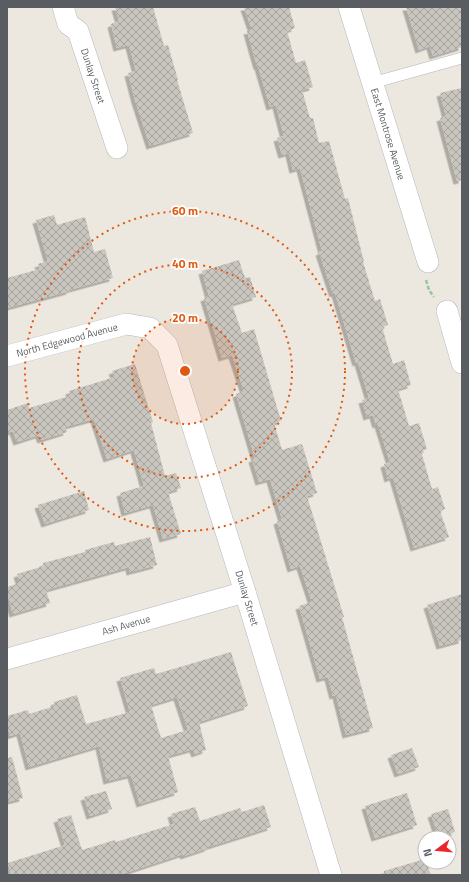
<svg xmlns="http://www.w3.org/2000/svg" width="469" height="882" font-family="'Titillium Web',sans-serif">
<defs>
<pattern id="building-cross-hatch" width="8" height="8" patternUnits="userSpaceOnUse"><rect width="8" height="8" fill="#c9c5bf"/><path d="M0 0l8 8M0 8l8-8" fill="none" stroke="#a6a39f"/></pattern>
<filter id="shadow"><feDropShadow dx="-3.5" dy="3.5" stdDeviation="0" flood-color="#0004"/></filter>
</defs>
<rect width="100%" height="100%" fill="#ece8e0"/>
<g fill="url(#building-cross-hatch)" fill-rule="evenodd" filter="url(#shadow)">
<polygon points="115,7 153,7 164,46 168,45 178,80 177,80 193,133 150,146 135,100 128,73 136,71 129,45 117,48 111,24 119,21"/>
<polygon points="244,7 289,7 295,28 287,31 296,63 305,60 313,87 302,90 310,118 313,118 319,143 329,141 345,199 348,198 364,262 363,262 375,301 380,299 388,325 382,327 393,364 404,360 411,385 398,389 409,426 419,423 427,449 421,451 432,489 438,487 445,509 440,511 449,537 414,548 393,477 388,479 384,464 390,462 378,424 376,425 373,415 367,417 362,400 369,398 358,362 356,363 335,293 333,294 319,252 322,251 300,168 293,170 289,153 282,155 277,138 284,136 276,105 270,107 258,66 257,66 247,31 252,30"/>
<polygon points="406,7 462,7 462,47 433,56 430,46 419,50"/>
<polygon points="462,88 462,180 457,181 440,118 446,116 440,93"/>
<polygon points="54,215 57,225 85,217 94,252 105,249 113,278 69,290 70,291 7,308 7,278 40,269 38,264 48,261 36,220"/>
<polygon points="239,260 245,278 250,277 256,297 232,304 242,333 254,329 281,421 274,423 282,450 302,444 317,493 307,496 344,617 342,617 373,728 346,735 336,695 333,696 328,677 320,679 299,606 312,602 300,566 291,569 277,521 282,519 270,479 259,482 252,459 255,458 236,394 244,391 232,355 222,358 204,298 209,296 202,271"/>
<polygon points="135,364 153,422 151,423 165,476 176,473 181,488 168,492 181,534 163,539 153,505 125,513 120,493 144,486 134,450 107,459 94,419 65,427 67,432 41,440 39,435 17,442 13,431 7,433 7,410 28,403 29,408 70,396 69,391 115,377 112,371"/>
<polygon points="84,491 89,510 45,524 38,505"/>
<polygon points="150,537 157,565 130,572 129,567 46,590 50,603 13,614 7,593 7,587 20,583 17,574 44,566 43,563 85,552 85,550 114,542 115,546"/>
<polygon points="462,594 462,640 440,646 427,605"/>
<path d="M231,652L248,706L199,722L206,750L195,754L193,749L168,756L178,792L140,804L131,775L107,781L99,746L29,767L20,733L10,736L7,724V716L28,710L29,714L55,706L54,702L77,695L86,724L130,712L120,678L154,668L156,674ZM177,697L188,730L161,738L151,705Z"/>
<polygon points="412,748 419,767 398,774 391,755"/>
<polygon points="12,757 23,798 7,802 7,758"/>
<polygon points="106,791 112,809 90,816 84,797"/>
<polygon points="407,793 417,825 375,838 365,806"/>
<polygon points="264,805 271,827 208,847 208,848 184,856 183,854 119,875 11,875 8,863 65,845 57,819 71,815 82,850 115,840 116,842 174,824 171,814 195,807 200,821 240,808 242,812"/>
<polygon points="448,809 455,832 439,838 431,814"/>
<polygon points="425,859 431,875 384,875 384,871"/>
</g>
<g fill="none" stroke-linecap="round" stroke-linejoin="round">
<defs>
<polyline id="service" points="372,83 462,58"/>
<g id="minor">
<polyline points="63,7 68,24 78,31 117,148"/>
<polyline points="349,7 428,262"/>
<polyline points="447,311 462,363"/>
<polyline points="7,356 126,324 150,328 167,345 245,592 331,875"/>
<polyline points="7,659 245,592"/>
</g>
</defs>
<use href="#service" stroke="#b3b7bb" stroke-width="12"/>
<use href="#minor" stroke="#b3b7bb" stroke-width="22"/>
<polyline stroke="#94c69d" stroke-width="2.5" stroke-dasharray="4 2" stroke-linecap="butt" points="426,280 429,290 434,297"/>
<use href="#service" stroke="#fff" stroke-width="11"/>
<use href="#minor" stroke="#fff" stroke-width="21"/>
</g>
<circle cx="185" cy="371" r="53" fill="#e15910" fill-opacity=".12"/>
<g fill="none" stroke="#e15910" stroke-width="2" stroke-dasharray="2 4">
<circle cx="185" cy="371" r="53"/>
<circle cx="185" cy="371" r="107"/>
<circle cx="185" cy="371" r="160"/>
</g>
<g text-anchor="middle" dominant-baseline="central" stroke-width="3.5" stroke-linejoin="round" paint-order="stroke">
<g font-size="10" fill="#595d61" stroke="#fff">
<text transform="translate(93 76) rotate(72)">Dunlay Street</text>
<text transform="translate(388 134) rotate(73)">East Montrose Avenue</text>
<text transform="translate(67 340) rotate(-15)">North Edgewood Avenue</text>
<text transform="translate(247 598) rotate(73)">Dunlay Street</text>
<text transform="translate(126 625) rotate(-16)">Ash Avenue</text>
</g>
</g>
<circle cx="185" cy="371" r="6" fill="#e15910" stroke="#fff" stroke-width="2"/>
<g font-size="12" text-anchor="middle" font-weight="bold" fill="#e15910" stroke="#fff" stroke-width="3.5" stroke-linejoin="round" paint-order="stroke">
<text x="185" y="215">60 m</text>
<text x="185" y="268">40 m</text>
<text x="185" y="322">20 m</text>
</g>
<rect width="469" height="882" fill="none" stroke="#595d61" stroke-width="16"/>
<g transform="translate(437 850) rotate(254)"><circle r="19" fill="#ffffff" stroke="#bdbec0"/>
<path d="M0-3L7 15L0 10L-7 15Z" fill="#ed2529"/>
<text y="-6" font-size="11" font-weight="bold" text-anchor="middle" fill="#595d61">N</text>
</g>
</svg>
